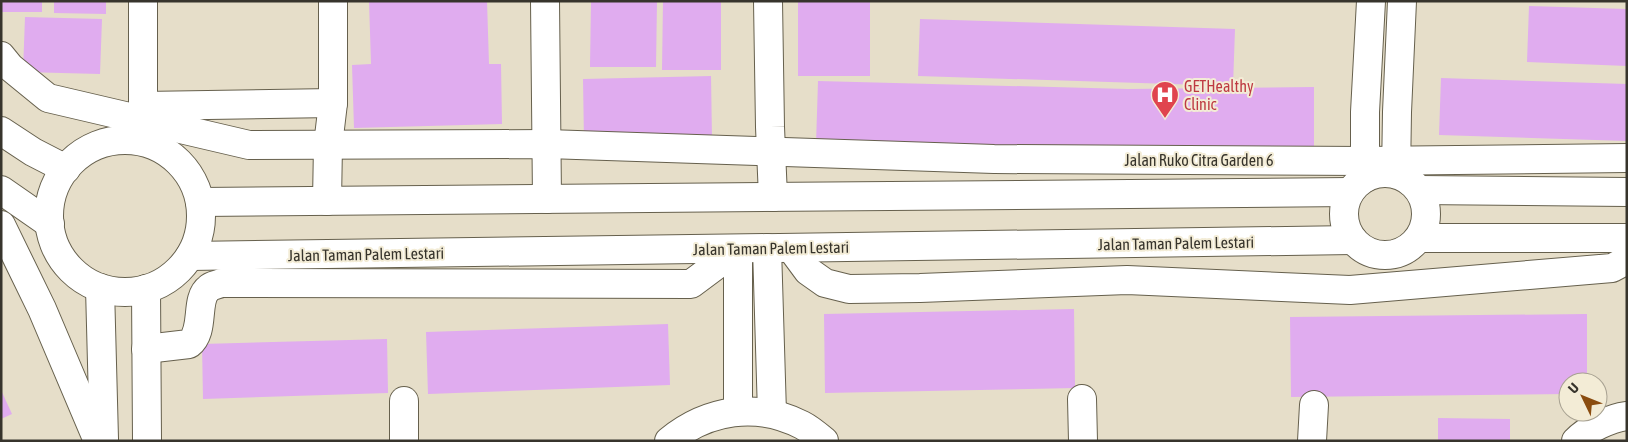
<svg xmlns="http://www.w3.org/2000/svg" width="1628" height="442" font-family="'Asap Condensed',sans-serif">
<rect width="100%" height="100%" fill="#e6dec9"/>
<g fill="#e0acef">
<rect x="1" y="1" width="41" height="11"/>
<polygon points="54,1 106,1 106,14 54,13"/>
<polygon points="369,1 487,1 489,64 501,64 502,124 354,128 352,65 371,64"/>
<polygon points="591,1 657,1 656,67 590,67"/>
<polygon points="663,1 721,1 721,70 662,70"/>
<rect x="798" y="1" width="72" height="75"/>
<polygon points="1529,6 1627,9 1627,66 1527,62"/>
<polygon points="25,17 102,19 100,74 23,72"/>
<polygon points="920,19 1235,29 1233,86 918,76"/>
<polygon points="711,76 712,139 584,141 583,79"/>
<polygon points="1441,78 1627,84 1627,141 1439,135"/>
<polygon points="818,81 1128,89 1314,87 1314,151 816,144"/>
<polygon points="1074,309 1075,388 825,393 824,314"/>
<polygon points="1587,314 1587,382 1568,382 1568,394 1291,397 1290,317"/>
<polygon points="668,324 670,385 428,394 426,332"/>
<polygon points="387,339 388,393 203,399 202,344"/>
<polygon points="1,390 12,414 1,419"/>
<polygon points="1438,418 1510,419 1510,441 1438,441"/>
</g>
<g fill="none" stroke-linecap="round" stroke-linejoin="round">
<defs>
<g id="minor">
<polyline points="143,1 143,121"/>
<polyline points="545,1 547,199"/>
<polyline points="768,1 770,127 773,197"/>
<polyline points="1,56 10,67 48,98 249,145 547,144 994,159 1365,161 1627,158"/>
<polyline points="143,106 333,103"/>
<polyline points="1,131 33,152 66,169"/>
<circle cx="125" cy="216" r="76"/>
<circle cx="1385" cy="214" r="41"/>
<polyline points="1396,174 1397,112 1402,1"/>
<polyline points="1365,178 1365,112 1371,1"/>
<polyline points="1,190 50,224"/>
<polyline points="1419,190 1627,192"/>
<polyline points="327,201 328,145 333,103 333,1"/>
<polyline points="200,202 1350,192"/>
<polyline points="1,225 42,309 98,441"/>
<polyline points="1419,238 1627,238"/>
<polyline points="767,248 772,413"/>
<polyline points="791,248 808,271 825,283 849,289 920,288 1127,280 1350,290 1612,268 1627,260"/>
<polyline points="190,256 1353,240"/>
<polyline points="100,288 104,439"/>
<polyline points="146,289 147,441"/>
<path d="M146,349L189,344C206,331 194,299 209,288C212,285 217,285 221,283L691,284L738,249"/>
<polyline points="1082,399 1083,441"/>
<polyline points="404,401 404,441"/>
<polyline points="738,411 738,249"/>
<path d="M669,441C708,409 757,402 802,425C810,429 817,435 824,441"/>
<polyline points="1312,441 1314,405"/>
<path d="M1576,441C1587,429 1611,418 1627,416"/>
</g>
</defs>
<use href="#minor" stroke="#66604d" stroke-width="30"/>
<use href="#minor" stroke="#fff" stroke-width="28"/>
</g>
<defs>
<symbol id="hospital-pin" viewBox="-11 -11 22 30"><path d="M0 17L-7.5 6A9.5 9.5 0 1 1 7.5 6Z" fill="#e0444e" stroke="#f3ecd6"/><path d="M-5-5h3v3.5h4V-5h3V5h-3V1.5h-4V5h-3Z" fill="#fff"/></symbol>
</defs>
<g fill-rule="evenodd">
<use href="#hospital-pin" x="1149" y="79" width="32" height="43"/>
</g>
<g text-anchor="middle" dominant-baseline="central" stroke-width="4" stroke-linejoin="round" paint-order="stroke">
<g font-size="16" fill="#be3a42" stroke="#f3ecd6" text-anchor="start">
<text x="1184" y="86">GETHealthy<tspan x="1184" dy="18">Clinic</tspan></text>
</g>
<g font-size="16" fill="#37342c" stroke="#f3ecd6">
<text x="1199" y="160">Jalan Ruko Citra Garden 6</text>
<text transform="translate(1176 243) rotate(-1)">Jalan Taman Palem Lestari</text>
<text transform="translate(771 248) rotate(-1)">Jalan Taman Palem Lestari</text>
<text transform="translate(366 254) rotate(-1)">Jalan Taman Palem Lestari</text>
</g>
</g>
<rect width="1628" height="442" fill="none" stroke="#37342c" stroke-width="5"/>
<g transform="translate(1583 397) rotate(313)"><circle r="24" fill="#f3ecd6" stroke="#a8a292"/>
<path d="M0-4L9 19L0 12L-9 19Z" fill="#8a4c0f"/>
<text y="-8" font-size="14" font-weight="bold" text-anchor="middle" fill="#37342c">U</text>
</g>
</svg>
